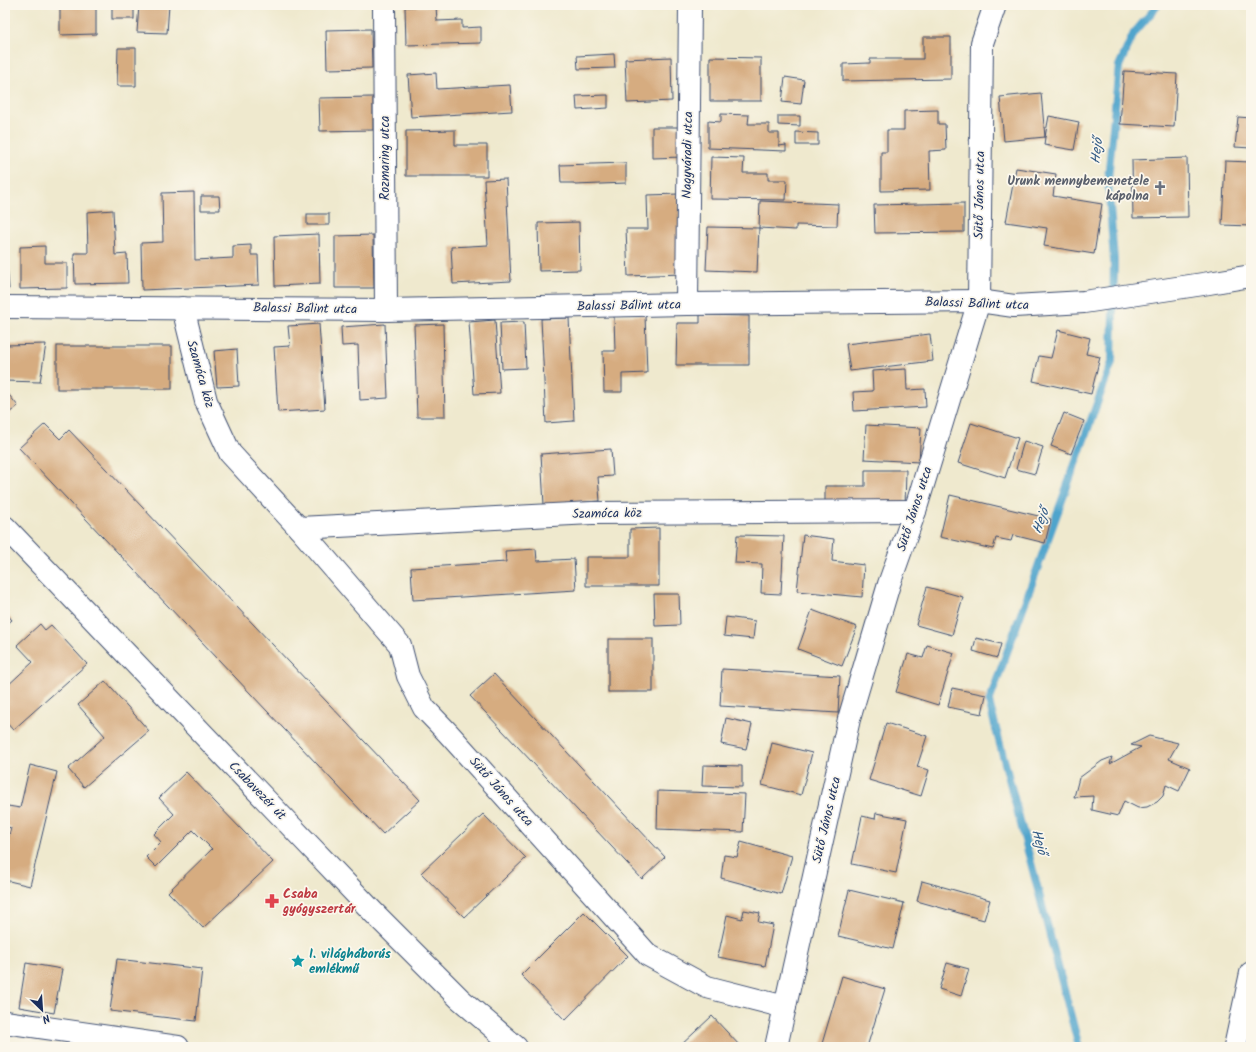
<svg xmlns="http://www.w3.org/2000/svg" width="1256" height="1052" font-family="Kalam,sans-serif">
<rect width="100%" height="100%" fill="#fbf7ec"/>
<filter id="ink" filterUnits="userSpaceOnUse"><feTurbulence type="fractalNoise" baseFrequency=".025" numOctaves="2"/><feDisplacementMap in="SourceGraphic" scale="8" xChannelSelector="R" yChannelSelector="G"/><feConvolveMatrix kernelMatrix="1 2 1 2 8 2 1 2 1" color-interpolation-filters="sRGB"/></filter>
<filter id="wash" filterUnits="userSpaceOnUse"><feTurbulence type="fractalNoise" baseFrequency=".012" numOctaves="4" result="noise"/><feDisplacementMap in="SourceGraphic" scale="16" xChannelSelector="R" yChannelSelector="G"/><feGaussianBlur stdDeviation="0.9" result="paint"/><feColorMatrix in="noise" values="0 0 0 0 0 0 0 0 0 0 0 0 0 0 0 0 0 1.4 0 .05"/><feComposite in="paint" operator="in"/></filter>
<g filter="url(#wash)">
<rect width="100%" height="100%" fill="#efe9ce"/>
<g fill="none" stroke-linecap="round" stroke-linejoin="round">
<polyline stroke="#50a4cc" stroke-width="8" points="1079,1047 989,702 1112,362 1114,261 1108,179 1119,66 1134,33 1158,5"/>
</g>
<g id="blocks">
<g fill="#d6ac80">
<polygon points="60,5 96,5 96,34 60,35"/>
<rect x="112" y="5" width="22" height="14"/>
<polygon points="139,5 169,5 167,33 137,32"/>
<polygon points="436,6 437,21 462,20 462,28 481,27 481,43 406,45 405,7"/>
<polygon points="371,29 372,68 327,69 326,30"/>
<polygon points="923,37 951,37 951,79 843,81 843,64 870,63 870,59 923,59"/>
<polygon points="118,48 136,48 136,86 117,86"/>
<polygon points="614,54 615,68 578,69 577,56"/>
<polygon points="671,57 672,101 627,103 625,59"/>
<polygon points="710,57 761,58 761,101 710,101"/>
<polygon points="1124,71 1177,74 1174,127 1120,124"/>
<polygon points="436,73 437,89 510,85 512,111 411,117 408,75"/>
<polygon points="785,77 804,80 801,104 782,102"/>
<polygon points="1041,93 1045,137 1049,116 1079,122 1074,150 1044,145 1045,137 1004,141 1000,97"/>
<polygon points="608,95 608,108 577,110 576,96"/>
<polygon points="373,97 373,130 320,131 319,98"/>
<polygon points="938,110 938,124 945,124 946,150 929,151 930,190 881,191 881,152 887,152 887,130 904,130 904,111"/>
<polygon points="721,114 749,115 748,124 769,124 769,133 779,133 779,146 786,145 786,151 708,148 708,121 721,122"/>
<polygon points="778,116 800,116 800,126 778,125"/>
<polygon points="1238,117 1251,118 1251,148 1235,147"/>
<polygon points="652,127 683,127 683,157 652,158"/>
<polygon points="455,130 455,145 487,145 487,176 406,176 406,131"/>
<polygon points="796,132 818,133 818,145 796,145"/>
<polygon points="711,157 744,158 743,173 768,173 768,180 787,180 786,200 710,199"/>
<polygon points="1187,158 1188,217 1133,218 1132,160"/>
<polygon points="1225,161 1251,162 1251,226 1222,225"/>
<polygon points="626,163 626,183 575,185 574,183 561,183 560,165"/>
<polygon points="1016,168 1056,174 1053,196 1102,204 1094,254 1044,246 1047,228 1006,222"/>
<polygon points="506,179 511,281 453,284 451,247 488,245 484,180"/>
<polygon points="194,192 195,260 233,258 233,246 251,245 251,255 258,255 259,285 142,290 141,243 163,242 162,193"/>
<polygon points="679,194 682,274 628,276 626,229 648,229 647,195"/>
<polygon points="201,196 219,196 220,210 201,210"/>
<polygon points="760,201 838,204 837,226 796,225 796,230 759,228"/>
<polygon points="964,203 964,232 875,233 874,205"/>
<polygon points="113,210 115,255 127,254 128,283 75,284 74,253 88,253 87,212"/>
<rect x="307" y="214" width="22" height="11"/>
<polygon points="579,222 580,270 539,271 538,223"/>
<polygon points="708,227 759,228 757,272 706,270"/>
<polygon points="319,234 320,284 275,286 274,236"/>
<polygon points="373,235 374,288 335,288 335,236"/>
<polygon points="45,246 45,263 67,263 67,288 20,289 20,247"/>
<polygon points="5,252 6,252 9,289 5,290"/>
<polygon points="645,315 647,373 622,374 622,392 604,392 603,351 615,351 614,316"/>
<polygon points="700,315 749,316 749,365 676,365 677,323 700,323"/>
<polygon points="569,318 574,421 546,423 541,319"/>
<polygon points="495,320 500,393 474,394 469,322"/>
<polygon points="524,322 526,368 502,369 500,323"/>
<polygon points="319,324 325,409 278,412 274,347 290,346 288,326"/>
<polygon points="385,324 388,398 360,400 358,345 342,346 341,327"/>
<polygon points="443,324 445,417 417,417 414,325"/>
<polygon points="1058,330 1090,338 1086,354 1100,357 1091,394 1033,381 1039,356 1051,358"/>
<polygon points="930,334 933,361 850,371 846,344"/>
<polygon points="46,344 40,382 5,381 5,345"/>
<rect x="57" y="346" width="115" height="43"/>
<polygon points="237,349 239,386 217,387 214,351"/>
<polygon points="906,369 907,390 925,389 926,407 854,411 853,392 873,391 872,371"/>
<polygon points="5,390 18,406 5,416"/>
<polygon points="1064,413 1084,421 1071,454 1051,446"/>
<polygon points="971,423 1018,438 1005,478 958,463"/>
<polygon points="45,424 60,439 69,430 420,800 383,834 19,448"/>
<polygon points="866,425 921,428 919,462 864,459"/>
<polygon points="1024,441 1043,447 1035,474 1016,469"/>
<polygon points="611,449 613,476 598,477 600,501 544,505 541,454"/>
<polygon points="865,470 906,470 905,507 825,507 825,486 865,486"/>
<polygon points="950,495 1051,519 1045,543 1013,535 1011,541 996,538 993,549 940,537"/>
<polygon points="659,528 659,586 586,586 586,557 630,557 630,529"/>
<polygon points="737,535 784,536 781,594 761,593 762,564 735,563"/>
<polygon points="803,535 834,539 832,561 864,565 862,597 797,591"/>
<polygon points="536,549 537,561 574,559 576,590 413,600 411,568 506,562 505,551"/>
<polygon points="927,587 963,597 952,635 916,625"/>
<polygon points="654,594 679,594 680,625 655,626"/>
<polygon points="812,610 857,627 842,666 798,649"/>
<polygon points="5,612 12,620 5,626"/>
<polygon points="726,617 755,621 753,639 724,636"/>
<polygon points="40,624 45,630 51,625 87,664 13,730 5,721 5,688 33,662 17,645"/>
<polygon points="976,638 1001,644 997,658 973,651"/>
<rect x="608" y="639" width="45" height="53"/>
<polygon points="927,645 954,653 938,705 896,692 908,654 923,658"/>
<polygon points="722,669 840,676 838,713 720,706"/>
<polygon points="494,674 665,857 642,879 470,696"/>
<polygon points="105,681 149,731 84,787 68,769 105,736 78,705"/>
<polygon points="952,688 986,695 982,714 948,707"/>
<polygon points="726,718 752,724 746,749 721,744"/>
<polygon points="886,723 927,736 917,767 929,770 921,796 869,780"/>
<polygon points="1149,736 1178,743 1169,759 1190,768 1179,791 1166,785 1163,796 1157,802 1147,807 1138,808 1124,801 1118,816 1092,810 1093,796 1074,797 1079,778 1102,761 1112,757 1110,764 1141,747 1131,745"/>
<polygon points="772,743 812,753 801,795 762,785"/>
<polygon points="30,765 57,772 30,886 5,880 5,850 11,828 5,826 5,817 8,806 20,808"/>
<polygon points="703,765 742,766 742,787 702,786"/>
<polygon points="186,772 273,862 203,928 168,892 212,849 193,830 156,867 146,857 161,842 154,834 174,814 159,798"/>
<polygon points="658,791 745,794 743,832 657,829"/>
<polygon points="876,813 907,819 896,873 852,864 862,816 875,819"/>
<polygon points="483,814 526,858 464,917 421,873"/>
<polygon points="741,842 792,856 781,894 721,878 724,855 737,857"/>
<polygon points="922,881 990,900 984,920 917,901"/>
<polygon points="849,890 904,903 893,949 838,936"/>
<polygon points="744,910 760,913 758,922 773,925 765,966 718,957 727,915 742,919"/>
<polygon points="584,912 628,956 565,1020 521,975"/>
<polygon points="117,959 202,969 196,1021 110,1011"/>
<polygon points="26,963 62,969 54,1013 19,1007"/>
<polygon points="947,963 969,969 961,996 939,989"/>
<polygon points="842,976 885,989 867,1047 821,1047"/>
<polygon points="712,1016 741,1047 679,1047"/>
</g>
</g>
</g>
<g filter="url(#ink)">
<use href="#blocks" fill-opacity="0" stroke="#3b4b6f" stroke-width="1"/>
<g fill="none" stroke-linecap="round" stroke-linejoin="round">
<defs>
<g id="minor">
<polyline points="384,5 386,310"/>
<polyline points="687,304 690,5"/>
<polyline points="5,307 386,310 687,304 979,301 1014,306 1084,302 1203,284 1251,276"/>
<polyline points="183,308 206,401 230,453 299,528 400,645 408,676 424,708 448,733 648,955 707,987 785,1007"/>
<polyline points="299,528 592,513 915,511"/>
<polyline points="5,1022 178,1047"/>
<polyline points="776,1047 849,719 889,584 915,511 979,301 982,43 995,5"/>
<polyline points="1235,1047 1251,973"/>
</g>
<polyline id="major" points="5,527 374,913 460,999 516,1047"/>
</defs>
<use href="#minor" stroke="#3b4b6f" stroke-width="24"/>
<use href="#major" stroke="#3b4b6f" stroke-width="24"/>
<use href="#minor" stroke="#fff" stroke-width="22"/>
<use href="#major" stroke="#fff" stroke-width="22"/>
</g>
</g>
<defs>
<symbol id="church-bare" viewBox="-9 -9 18 18"><path d="M-1.2-6h2.4v3.5h3.3v2.4h-3.3V6h-2.4V-.1h-3.3v-2.4h3.3Z" fill="#6b7280" stroke="#fbf7ec" stroke-width="2.5" paint-order="stroke"/></symbol>
<symbol id="pharmacy-bare" viewBox="-9 -9 18 18"><path d="M-2-6h4v4h4v4h-4v4h-4v-4h-4v-4h4Z" fill="#e0444e" stroke="#fbf7ec" stroke-width="2.5" paint-order="stroke"/></symbol>
<symbol id="sight-bare" viewBox="-9 -9 18 18"><path d="M0-6L1.8-2.2L6-1.7L2.9 1.2L3.7 5.4L0 3.3L-3.7 5.4L-2.9 1.2L-6-1.7L-1.8-2.2Z" fill="#0f9aa8" stroke="#fbf7ec" stroke-width="2.5" paint-order="stroke"/></symbol>
</defs>
<g fill-rule="evenodd">
<use href="#church-bare" x="1150" y="178" width="20" height="20"/>
<use href="#pharmacy-bare" x="262" y="891" width="20" height="20"/>
<use href="#sight-bare" x="288" y="951" width="20" height="20"/>
</g>
<g text-anchor="middle" dominant-baseline="central" stroke-width="3.5" stroke-linejoin="round" paint-order="stroke">
<g font-size="13" fill="#1b2f5e" stroke="#fbf7ec">
<text transform="translate(688 155) rotate(-89)">Nagyváradi utca</text>
<text transform="translate(385 158) rotate(-90)">Rozmaring utca</text>
<text transform="translate(980 195) rotate(-89)">Sütő János utca</text>
<text transform="translate(977 304) rotate(2)">Balassi Bálint utca</text>
<text transform="translate(629 306) rotate(-1)">Balassi Bálint utca</text>
<text transform="translate(305 309) rotate(1)">Balassi Bálint utca</text>
<text transform="translate(200 374) rotate(74)">Szamóca köz</text>
<text transform="translate(915 509) rotate(-72)">Sütő János utca</text>
<text transform="translate(607 514) rotate(-1)">Szamóca köz</text>
<text transform="translate(257 791) rotate(46)">Csabavezér út</text>
<text transform="translate(501 792) rotate(48)">Sütő János utca</text>
<text transform="translate(827 820) rotate(-77)">Sütő János utca</text>
</g>
<g font-size="13" font-weight="bold" fill="#5b616d" stroke="#fbf7ec" text-anchor="end">
<text x="1149" y="181">Urunk mennybemenetele<tspan x="1149" dy="15">kápolna</tspan></text>
</g>
<g font-size="13" font-weight="bold" fill="#be3a42" stroke="#fbf7ec" text-anchor="start">
<text x="283" y="894">Csaba<tspan x="283" dy="15">gyógyszertár</tspan></text>
</g>
<g font-size="13" font-weight="bold" fill="#0d838f" stroke="#fbf7ec" text-anchor="start">
<text x="309" y="954">I. világháborús<tspan x="309" dy="15">emlékmű</tspan></text>
</g>
<g font-size="14" font-style="italic" fill="#2e5884" stroke="#fbf7ec">
<text transform="translate(1097 151) rotate(-84)">Hejő</text>
<text transform="translate(1041 521) rotate(-70)">Hejő</text>
<text transform="translate(1039 842) rotate(75)">Hejő</text>
</g>
</g>
<rect width="1256" height="1052" fill="none" stroke="#fbf7ec" stroke-width="20"/>
<g transform="translate(42 1010) rotate(155)" stroke="#fbf7ec" stroke-width="3" paint-order="stroke">
<path d="M0-3L7 15L0 10L-7 15Z" fill="#1b2f5e"/>
<text y="-6" font-size="11" font-weight="bold" text-anchor="middle" fill="#1b2f5e">N</text>
</g>
</svg>
